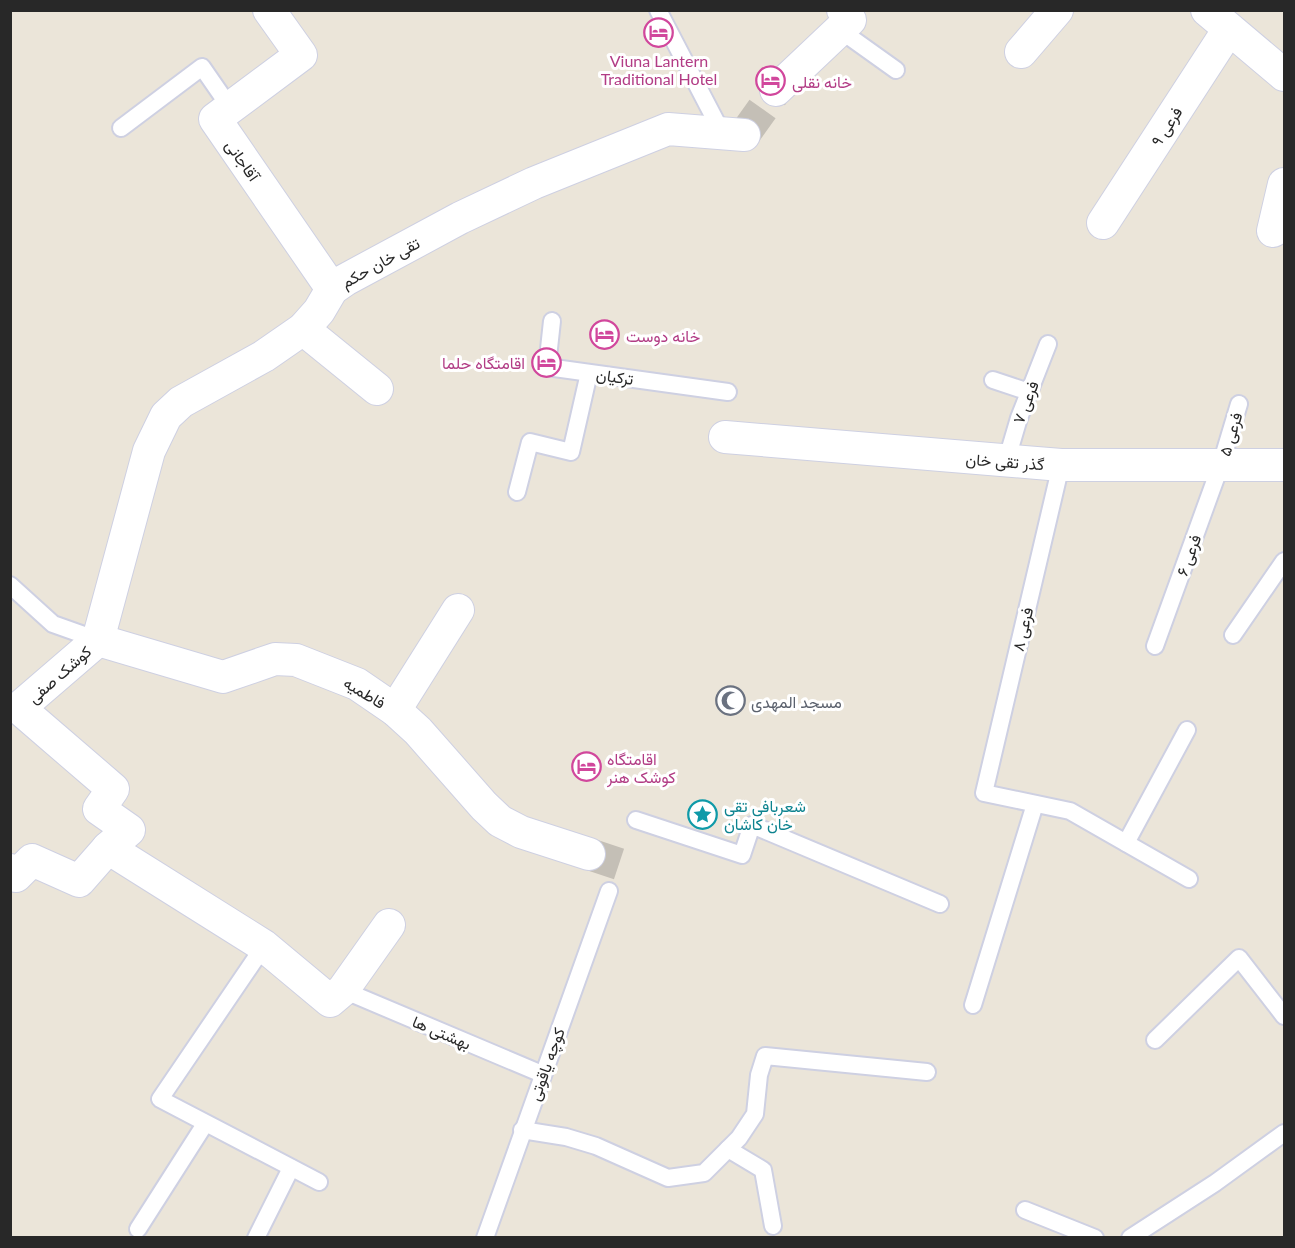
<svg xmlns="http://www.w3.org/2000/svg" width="1295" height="1248" font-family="Lato,Vazirmatn,sans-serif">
<rect width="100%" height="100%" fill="#ebe5d9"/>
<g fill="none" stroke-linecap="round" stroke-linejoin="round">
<g stroke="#c4bfb6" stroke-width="32" stroke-dasharray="32 16" stroke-linecap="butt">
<polyline points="744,135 776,90"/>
<polyline points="589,854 619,864"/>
</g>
<defs>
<g id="service">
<polyline points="658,10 721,131"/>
<polyline points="840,30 896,70"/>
<polyline points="121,128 202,67 229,106"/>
<polyline points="552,321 547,367 728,392"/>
<polyline points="993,380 1029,392"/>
<polyline points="1006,462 1019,418 1048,344"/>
<polyline points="1061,465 984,793 1070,811 1189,879"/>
<polyline points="517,492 530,442 571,452 589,373"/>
<polyline points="10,585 53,624 98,640"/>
<polyline points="1233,635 1284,561"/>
<polyline points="1155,646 1221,464 1239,404"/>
<polyline points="636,820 742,855 752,825 940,904"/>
<polyline points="1126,843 1187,730"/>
<polyline points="264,946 160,1099 319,1182"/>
<polyline points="343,990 542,1074"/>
<polyline points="973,1005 1035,804"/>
<polyline points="1155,1040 1239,958 1284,1016"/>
<polyline points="522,1130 566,1137 596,1146 668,1178 704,1173 739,1138 755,1114 759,1075 765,1056 927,1072"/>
<polyline points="728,1149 763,1170 773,1226"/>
<polyline points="1025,1210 1095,1238"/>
<polyline points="138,1229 205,1124"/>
<polyline points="256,1238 291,1168"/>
<polyline points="485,1238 609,891"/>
<polyline points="1130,1238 1215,1183 1284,1133"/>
</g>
<g id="minor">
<polyline points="269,10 301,55 215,119 332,289"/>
<polyline points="1207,10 1284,75"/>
<polyline points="1021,52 1057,10"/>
<polyline points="776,90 850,20 843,10"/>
<polyline points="1103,223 1229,29"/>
<polyline points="1273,231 1284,184"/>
<polyline points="303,329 377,389"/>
<polyline points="725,437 1061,465 1284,465"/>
<polyline points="98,640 149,451 166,416 181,402 264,356 303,329 319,311 332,289 345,280 460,218 534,183 668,129 744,135"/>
<polyline points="98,640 223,677 275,659 296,660 357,684 395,710 418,731 484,806 500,821 521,832 589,854"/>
<polyline points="98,640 19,708 113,789 99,809 129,830 108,848"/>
<polyline points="395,710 458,610"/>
<polyline points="10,870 16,876 32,860 79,881 108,848 264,946 330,1001 343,990 389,925"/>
</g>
</defs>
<use href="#service" stroke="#ced0e2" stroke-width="20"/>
<use href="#minor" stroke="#ced0e2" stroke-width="34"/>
<use href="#service" stroke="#fff" stroke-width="16"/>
<use href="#minor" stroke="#fff" stroke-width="32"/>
</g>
<defs>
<symbol id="hotel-ring" viewBox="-11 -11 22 22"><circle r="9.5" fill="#fff" stroke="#d1479c" stroke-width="1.5"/><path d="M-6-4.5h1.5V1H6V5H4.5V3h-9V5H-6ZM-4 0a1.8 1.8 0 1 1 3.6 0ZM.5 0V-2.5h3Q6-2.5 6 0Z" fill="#d1479c"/></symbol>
<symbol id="mosque-ring" viewBox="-11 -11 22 22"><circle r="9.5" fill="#fff" stroke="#6b7280" stroke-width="1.5"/><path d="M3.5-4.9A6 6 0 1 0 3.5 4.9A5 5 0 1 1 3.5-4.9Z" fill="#6b7280"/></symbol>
<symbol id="sight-ring" viewBox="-11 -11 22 22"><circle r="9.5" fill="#fff" stroke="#0f9aa8" stroke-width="1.5"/><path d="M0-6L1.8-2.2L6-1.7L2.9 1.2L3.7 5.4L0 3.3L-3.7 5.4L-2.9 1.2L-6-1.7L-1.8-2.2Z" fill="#0f9aa8"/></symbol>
</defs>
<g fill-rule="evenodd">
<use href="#hotel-ring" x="642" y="16" width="33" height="33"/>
<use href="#hotel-ring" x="754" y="64" width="33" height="33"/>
<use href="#hotel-ring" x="588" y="318" width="33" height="33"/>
<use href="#hotel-ring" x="530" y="346" width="33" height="33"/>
<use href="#mosque-ring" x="714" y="684" width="33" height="33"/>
<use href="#hotel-ring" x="570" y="750" width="33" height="33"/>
<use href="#sight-ring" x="686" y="798" width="33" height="33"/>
</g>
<g text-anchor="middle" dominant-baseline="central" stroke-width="6" stroke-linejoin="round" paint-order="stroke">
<g font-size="16" fill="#b23c85" stroke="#fff" text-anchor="start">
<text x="659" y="60" text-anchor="middle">Viuna Lantern<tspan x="659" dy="18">Traditional Hotel</tspan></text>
<text x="792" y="81">خانه نقلی</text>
<text x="626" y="335">خانه دوست</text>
<text x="525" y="362" text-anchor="end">اقامتگاه حلما</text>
<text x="607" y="758">اقامتگاه<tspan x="607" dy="18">کوشک هنر</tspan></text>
</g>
<g font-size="16" fill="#282828" stroke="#fff">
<text transform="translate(1166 126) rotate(-57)">فرعی ۹</text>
<text transform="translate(243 160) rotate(55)">آقاجانی</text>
<text transform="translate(380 262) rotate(-29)">تقی خان حکم</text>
<text transform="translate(615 376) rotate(8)">ترکیان</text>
<text transform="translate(1025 402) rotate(-69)">فرعی ۷</text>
<text transform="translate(1230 434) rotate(-73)">فرعی ۵</text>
<text transform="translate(1005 461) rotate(4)">گذر تقی خان</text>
<text transform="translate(1188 555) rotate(-70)">فرعی ۶</text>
<text transform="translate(1022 629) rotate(-77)">فرعی ۸</text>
<text transform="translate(59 674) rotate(-41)">کوشک صفی</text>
<text transform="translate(365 692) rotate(31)">فاطمیه</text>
<text transform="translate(442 1032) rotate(23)">بهشتی ها</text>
<text transform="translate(546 1064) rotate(-70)">کوچه یاقوتی</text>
</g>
<g font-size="16" fill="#5b616d" stroke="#fff" text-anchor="start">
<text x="751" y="701">مسجد المهدی</text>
</g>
<g font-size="16" fill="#0d838f" stroke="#fff" text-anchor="start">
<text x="724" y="805">شعربافی تقی<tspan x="724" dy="18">خان کاشان</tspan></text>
</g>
</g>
<rect width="1295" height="1248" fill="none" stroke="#282828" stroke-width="24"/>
</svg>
